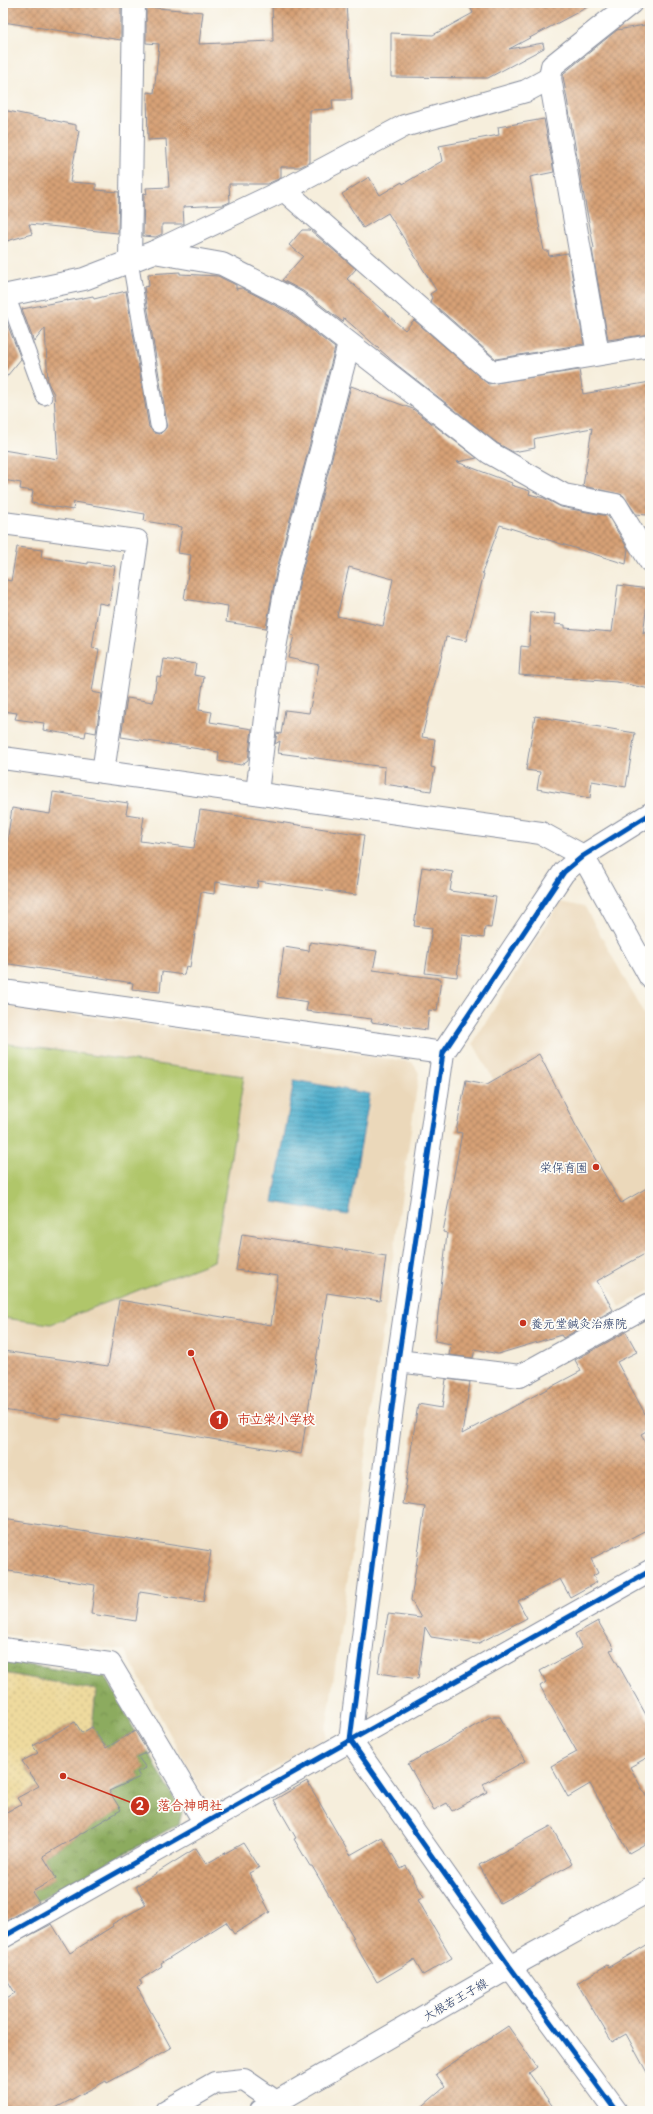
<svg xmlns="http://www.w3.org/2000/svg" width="653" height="2114" font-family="'Playpen Sans','Klee One',sans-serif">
<defs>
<pattern id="forest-crowns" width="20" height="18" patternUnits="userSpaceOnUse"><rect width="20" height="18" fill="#8cab5e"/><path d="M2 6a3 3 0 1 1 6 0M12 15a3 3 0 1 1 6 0" fill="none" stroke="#728c51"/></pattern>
<pattern id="sand-dots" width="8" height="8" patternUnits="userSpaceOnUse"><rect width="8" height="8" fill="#eeda9e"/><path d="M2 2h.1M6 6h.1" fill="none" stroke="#ccbb8a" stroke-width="1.8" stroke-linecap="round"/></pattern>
<pattern id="water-rules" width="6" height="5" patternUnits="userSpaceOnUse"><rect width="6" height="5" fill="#4aacca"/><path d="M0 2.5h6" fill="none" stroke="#3d8ca7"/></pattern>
<pattern id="building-cross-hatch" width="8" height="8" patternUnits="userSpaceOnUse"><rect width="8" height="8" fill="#d7a176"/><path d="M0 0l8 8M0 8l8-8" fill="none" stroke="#ae8464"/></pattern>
</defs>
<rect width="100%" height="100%" fill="#fdfcf7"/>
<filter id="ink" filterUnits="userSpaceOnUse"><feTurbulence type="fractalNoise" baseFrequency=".025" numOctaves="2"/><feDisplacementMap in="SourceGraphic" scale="8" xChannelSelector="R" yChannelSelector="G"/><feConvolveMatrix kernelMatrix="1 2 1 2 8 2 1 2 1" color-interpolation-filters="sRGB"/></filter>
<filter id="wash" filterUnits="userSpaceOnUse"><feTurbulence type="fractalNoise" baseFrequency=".012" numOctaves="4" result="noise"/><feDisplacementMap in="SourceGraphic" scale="16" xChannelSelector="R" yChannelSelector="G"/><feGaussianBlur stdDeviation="0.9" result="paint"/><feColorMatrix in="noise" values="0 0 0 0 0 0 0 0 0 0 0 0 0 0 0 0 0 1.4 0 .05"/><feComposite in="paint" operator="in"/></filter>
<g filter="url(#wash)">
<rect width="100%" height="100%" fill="#f6eedc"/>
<g fill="#ebd8ba">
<polygon points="560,902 585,907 650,1025 650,1290 620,1307 473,1043"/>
<polygon points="3,1005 412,1062 419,1073 325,1739 216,1801 204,1797 125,1651 3,1634"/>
</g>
<g fill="url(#forest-crowns)" stroke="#546d5e">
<polygon points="3,1661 106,1677 135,1731 106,1748 92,1727 96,1690 3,1673"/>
<polygon points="148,1752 182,1812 179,1824 14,1913 3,1909 56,1878 43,1856 120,1810 110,1793 140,1777 137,1772 145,1768 138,1757"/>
</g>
<polygon fill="url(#sand-dots)" stroke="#84847e" points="3,1673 96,1690 92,1727 82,1733 75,1722 33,1746 38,1753 22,1761 37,1784 46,1778 80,1833 74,1838 41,1785 18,1798 50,1852 43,1856 15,1807 3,1814"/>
<polygon fill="#b0c66a" stroke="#667a64" points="3,1043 244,1076 214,1261 51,1324 3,1318"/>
<polygon fill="url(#water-rules)" stroke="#326e94" points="294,1080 370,1094 348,1215 273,1202"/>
<g id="blocks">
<g fill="url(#building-cross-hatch)" fill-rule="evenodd">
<polygon points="3,3 121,4 121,40 3,22"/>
<polygon points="272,3 346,3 352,100 332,100 333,109 310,110 310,162 300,167 281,167 281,178 267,184 229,184 230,202 223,205 183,207 184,224 162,224 162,234 156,237 143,236 144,193 147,194 146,188 169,187 166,139 148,140 147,92 154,93 159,44 146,43 146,7 203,12 199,44 273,41"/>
<polygon points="468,3 595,3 509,49 543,43 544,48 488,78 391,77 391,33 433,35 473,13"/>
<polygon points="650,24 650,334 608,340 592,249 594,248 582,186 563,76 564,73 617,30"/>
<polygon points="3,110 76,125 76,130 79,131 70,182 96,184 96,190 119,192 118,233 29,224 32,234 3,242"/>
<polygon points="544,119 554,172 530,177 544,251 548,251 549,256 568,253 584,344 496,359 430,301 432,298 430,294 436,290 388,213 363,228 342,194 369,177 380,195 402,182 403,184 442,161 439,146 499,135 498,127"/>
<polygon points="302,230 310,230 356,269 347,279 405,330 414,320 488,384 579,370 583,394 650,382 650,497 647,515 636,514 623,495 583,486 592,428 537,438 534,439 535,448 513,452 497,443 396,364 344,318 343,322 303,291 282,280 303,256 289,245"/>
<polygon points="180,272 180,274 218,276 236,285 236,289 242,288 288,312 335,348 276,573 266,628 226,622 228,606 184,599 191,555 178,553 182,527 144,521 145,514 74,502 73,510 31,503 33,491 20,489 21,483 3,480 3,450 58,459 54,394 48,383 45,328 34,342 22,309 68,300 67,301 93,296 94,299 126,291 149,427 155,433 160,434 166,428 167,423 144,287 149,286 148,274"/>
<polygon points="3,313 21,359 3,381"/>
<path d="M351,386L413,409L477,458L457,462L512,483L511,485L530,491L529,494L544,498L561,507L608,516L628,549L626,564L500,525L482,573L484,574L466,641L446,637L422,737L435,739L431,767L435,768L431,791L384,784L385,767L278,753L280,741L275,744L277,733L281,734L285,710L309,713L319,665L288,658L294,636L291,635V631L300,579ZM349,567L393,579L383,626L337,616Z"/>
<polygon points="17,547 42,550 41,557 88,564 88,562 115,566 109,605 99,603 92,648 99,649 92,692 102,694 96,733 86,731 85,737 43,730 44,723 15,719 17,713 3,711 3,579 11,581"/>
<polygon points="618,585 649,589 643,634 650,629 650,689 617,682 519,675 521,646 529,647 531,612 555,614 554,624 565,625 565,628 612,632"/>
<polygon points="164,659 196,664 194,675 204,677 199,710 212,712 210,722 252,729 248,760 241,765 218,761 219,752 121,737 127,698 153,702 157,676 161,677"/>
<polygon points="535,716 635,733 626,787 592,781 590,798 537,789 540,772 526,770"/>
<polygon points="53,792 128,803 126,814 144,817 140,841 194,848 200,810 364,835 356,895 258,881 257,888 215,882 214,894 201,892 190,967 186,966 184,975 162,972 160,992 132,989 133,983 3,963 3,869 12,808 50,814"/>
<polygon points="422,867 453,872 450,891 496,897 491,928 485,927 484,938 462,935 457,977 425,973 432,928 414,926"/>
<polygon points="310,942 377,951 373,970 441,979 437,1011 429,1010 427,1030 371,1022 372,1019 306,1011 308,1002 277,997 284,947 309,951"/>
<polygon points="539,1054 576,1126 621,1203 650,1186 650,1251 597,1281 613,1310 563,1338 561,1335 498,1354 475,1349 473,1358 449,1355 451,1344 435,1341 447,1233 443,1232 462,1133 456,1132 466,1080 487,1084"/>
<polygon points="242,1234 386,1256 380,1301 327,1293 301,1454 62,1414 61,1419 3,1410 3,1351 108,1366 119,1300 271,1325 278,1276 236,1270"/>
<polygon points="626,1332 637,1352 617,1362 650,1423 650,1429 641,1434 650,1452 650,1528 591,1559 598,1573 593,1576 597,1582 570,1597 560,1579 518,1601 527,1618 477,1644 431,1637 425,1627 418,1679 378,1673 388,1614 421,1618 411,1600 425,1507 403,1504 418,1404 442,1408 446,1379 470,1382 462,1434 581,1371 575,1360"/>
<polygon points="3,1519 211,1551 203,1602 140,1592 136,1621 91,1614 95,1585 3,1570"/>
<polygon points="598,1621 614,1649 610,1650 650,1722 650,1756 630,1767 650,1803 650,1841 629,1853 590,1784 568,1797 551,1766 577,1752 540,1686 546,1682 540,1671 582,1648 575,1634"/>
<polygon points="490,1717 500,1717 525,1761 483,1784 487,1792 452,1811 447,1803 434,1810 408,1764"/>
<polygon points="75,1722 82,1733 92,1727 106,1748 135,1731 148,1752 138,1757 146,1768 137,1772 140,1777 109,1791 121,1810 43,1856 56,1878 32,1892 39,1902 3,1923 3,1814 21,1804 17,1798 39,1786 22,1761 38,1753 33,1746"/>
<polygon points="307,1781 350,1855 382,1837 401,1869 406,1866 424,1897 418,1900 452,1958 423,1975 414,1960 377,1982 352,1939 354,1938 312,1866 310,1866 294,1839 296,1838 274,1800"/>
<polygon points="551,1826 572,1864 500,1903 479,1865"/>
<polygon points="243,1843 259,1868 249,1873 270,1912 234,1934 226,1922 161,1963 162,1966 140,1980 142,1984 137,1987 171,2048 107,2083 106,2081 50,2111 3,2111 3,2000 15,1993 3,1973 3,1949 52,1924 70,1953 113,1926 112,1924 146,1905 136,1886 196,1848 206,1864"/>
<polygon points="650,1943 650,2078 626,2034 612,2042 577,1983 607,1965 609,1967"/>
<polygon points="508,2026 537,2067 529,2073 556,2111 417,2111 445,2087 436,2074"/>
</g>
</g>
</g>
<g filter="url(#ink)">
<use href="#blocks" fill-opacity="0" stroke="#888e9d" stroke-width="1"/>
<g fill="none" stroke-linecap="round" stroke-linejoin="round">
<defs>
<g id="lane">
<polyline points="130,261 158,425"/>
<polyline points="7,295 44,397"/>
</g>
<g id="street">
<polyline points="550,78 598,354"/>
<polyline points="284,190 492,372 650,346"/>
<polyline points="154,252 222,264 295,301 490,453 564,495 616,505 650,561"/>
<polyline points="130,261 134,3"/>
<polyline points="3,296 84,279 154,252 284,190 404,126 526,91 550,78 552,66 631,3"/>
<polyline points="3,523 137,541 103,772"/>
<polyline points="257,793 273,659 288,576 349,344"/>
<polyline points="583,856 650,977"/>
<polyline points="3,991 443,1053"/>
<polyline points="398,1361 520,1376 650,1304"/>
<polyline points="3,1649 110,1664 205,1823"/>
<polyline points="3,1937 650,1571"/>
<polyline points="510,1967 616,2111"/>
<polyline points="166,2111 215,2083 244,2080 276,2102 277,2111"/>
</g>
<g id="secondary">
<polyline points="3,758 541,833 583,856"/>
<polyline points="510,1967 350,1740 398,1361 443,1053 564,872 583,856 650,814"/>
<polyline points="261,2111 510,1967 650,1890"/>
</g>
</defs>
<use href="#lane" stroke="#888e9d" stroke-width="17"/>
<use href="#street" stroke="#888e9d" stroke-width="24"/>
<use href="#secondary" stroke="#888e9d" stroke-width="24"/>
<use href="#lane" stroke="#fff" stroke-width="15"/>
<use href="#street" stroke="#fff" stroke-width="22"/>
<use href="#secondary" stroke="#fff" stroke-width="22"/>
<defs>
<g id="cycleway">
<polyline points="3,1937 650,1571"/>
<polyline points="616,2111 510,1967 350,1740 398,1361 443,1053 564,872 583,856 650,814"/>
</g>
</defs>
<use href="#cycleway" stroke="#fdfcf7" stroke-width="8"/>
<use href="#cycleway" stroke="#0057b8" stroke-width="5"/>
</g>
</g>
<g fill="#c8321e" stroke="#fdfcf7" stroke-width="1.5">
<circle cx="596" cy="1167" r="4"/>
<circle cx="523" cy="1323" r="4"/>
</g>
<g text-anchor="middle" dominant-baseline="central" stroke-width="3.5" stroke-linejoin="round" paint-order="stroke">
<g font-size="12" fill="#1b2f5e" stroke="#fdfcf7" text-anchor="end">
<text x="588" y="1167">栄保育園</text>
<text x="531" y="1323" text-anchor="start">養元堂鍼灸治療院</text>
</g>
<g font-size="12" fill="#1b2f5e" stroke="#fdfcf7">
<text transform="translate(455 1999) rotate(-30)">大根若王子線</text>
</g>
</g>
<path fill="none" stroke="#c8321e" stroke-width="1.5" d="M191 1353L219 1420M63 1776L140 1806"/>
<g fill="#c8321e" stroke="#fdfcf7" stroke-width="1.5">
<circle cx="191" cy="1353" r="4"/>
<circle cx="63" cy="1776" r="4"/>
<circle cx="219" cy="1420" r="10"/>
<circle cx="140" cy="1806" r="10"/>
</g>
<g font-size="12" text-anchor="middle" font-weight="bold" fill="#fff">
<text x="219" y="1424">1</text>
<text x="140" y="1810">2</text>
</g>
<g font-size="13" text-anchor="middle" font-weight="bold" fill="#c8321e" stroke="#fdfcf7" stroke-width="3.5" stroke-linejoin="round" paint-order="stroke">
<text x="276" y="1424">市立栄小学校</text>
<text x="190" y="1810">落合神明社</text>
</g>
<rect width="653" height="2114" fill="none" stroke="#fdfcf7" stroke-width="16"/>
</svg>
